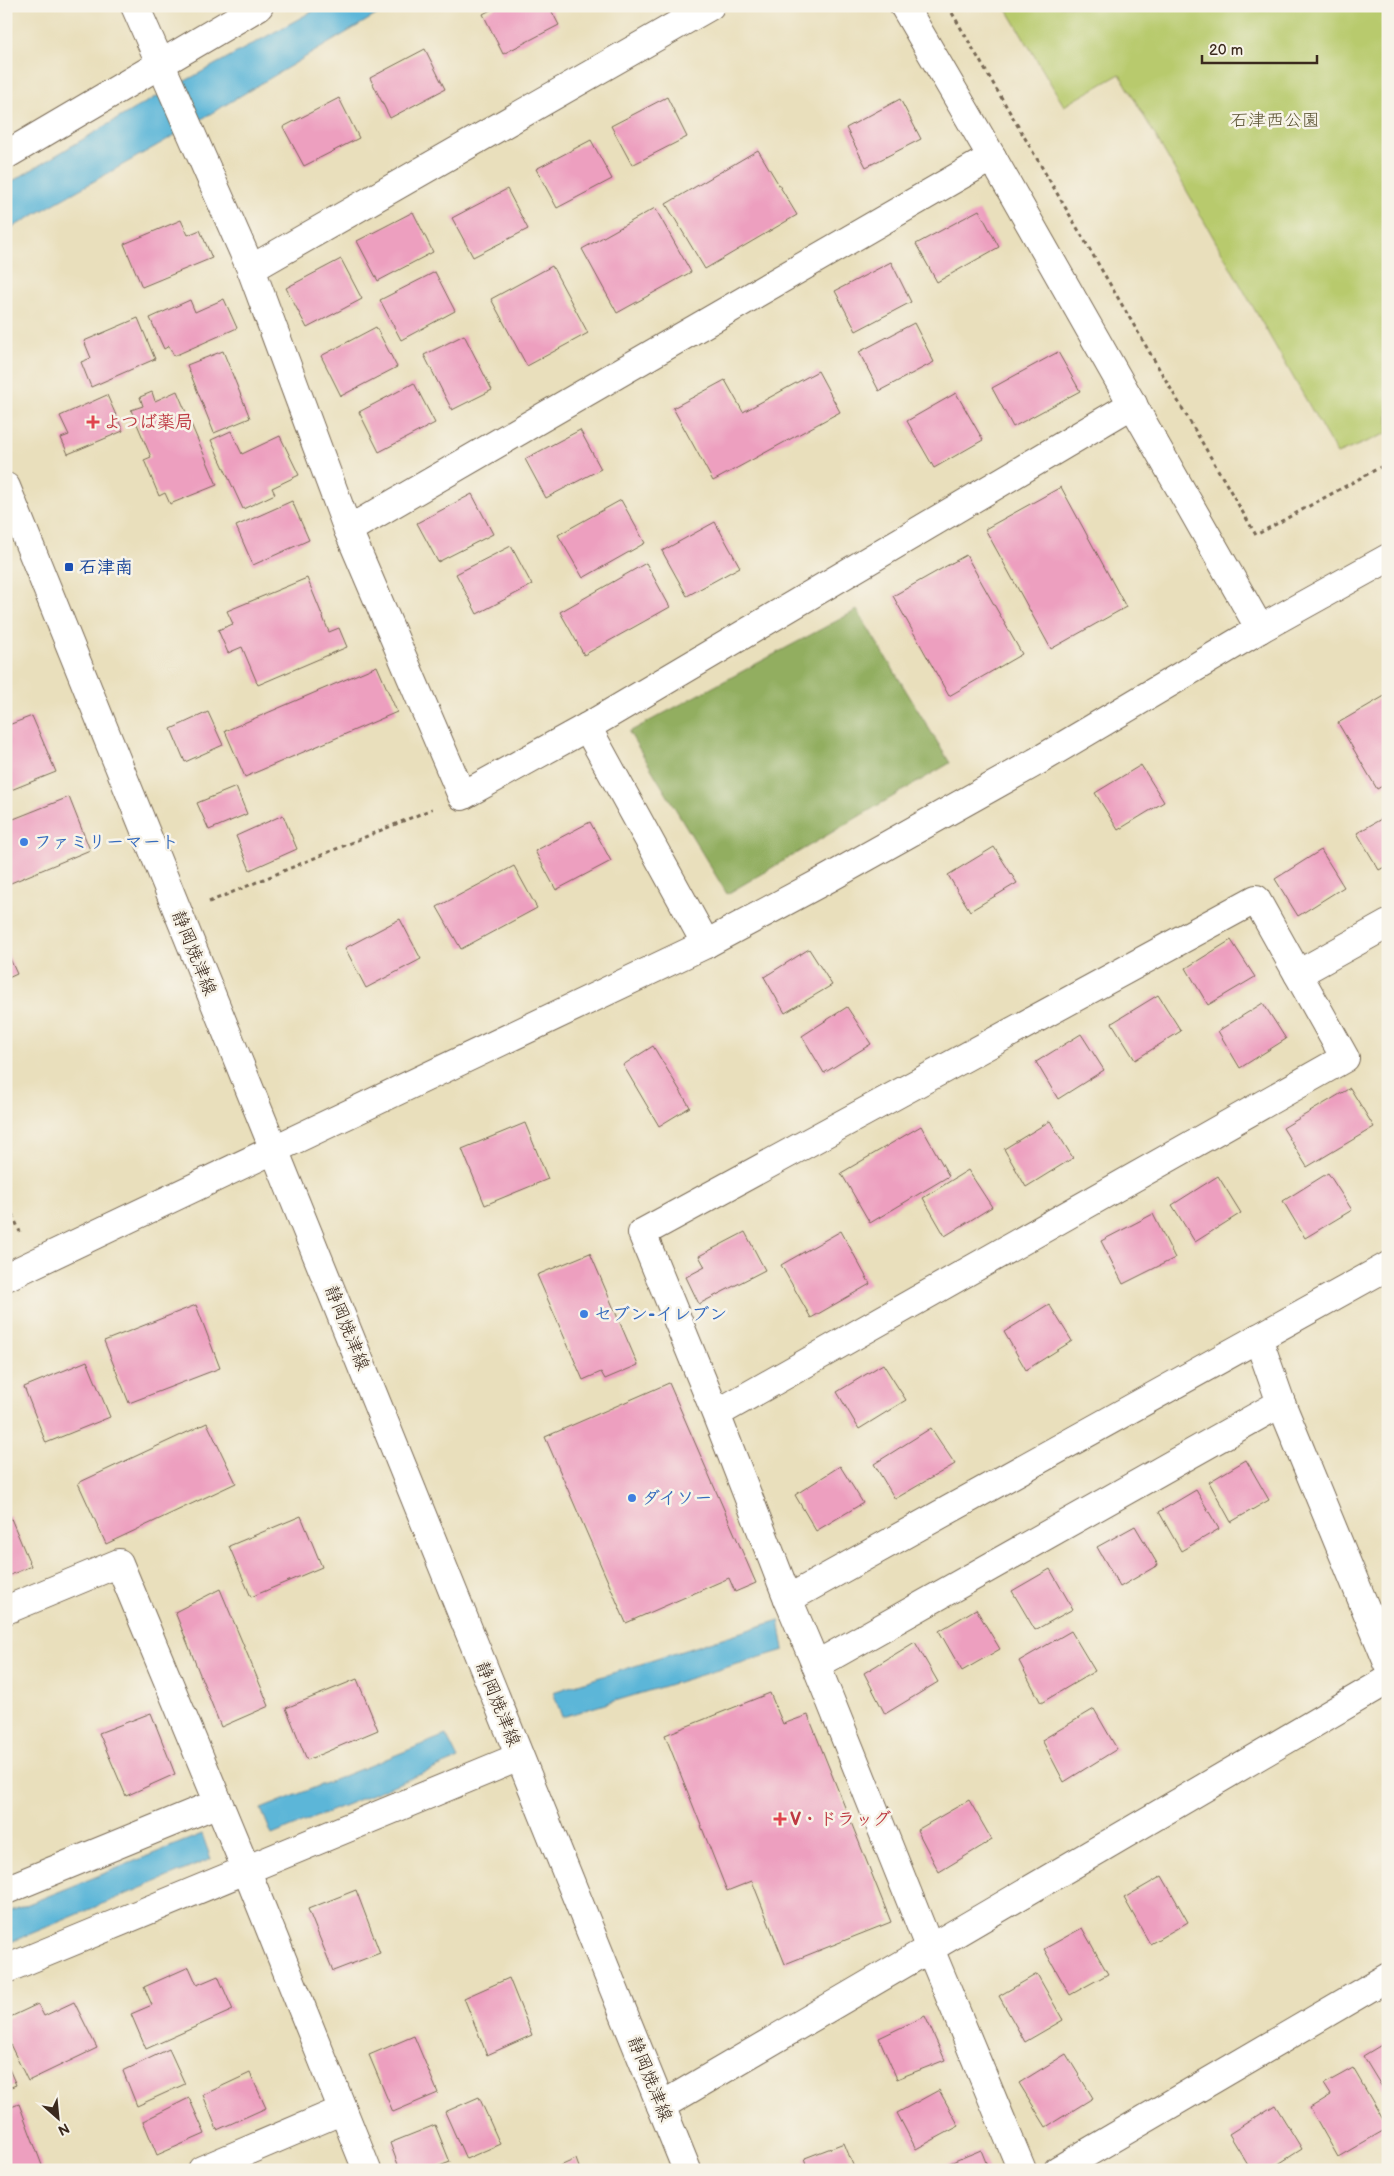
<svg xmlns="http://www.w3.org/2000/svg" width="1394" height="2176" font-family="'Balsamiq Sans','Klee One',sans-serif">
<rect width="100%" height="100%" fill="#f7f3e8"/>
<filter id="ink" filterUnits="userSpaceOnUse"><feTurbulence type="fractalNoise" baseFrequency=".02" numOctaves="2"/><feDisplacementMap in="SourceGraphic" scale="10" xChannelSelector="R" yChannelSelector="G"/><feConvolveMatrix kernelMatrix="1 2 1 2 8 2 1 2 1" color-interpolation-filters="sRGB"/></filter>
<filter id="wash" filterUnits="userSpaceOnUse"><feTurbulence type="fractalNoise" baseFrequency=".0096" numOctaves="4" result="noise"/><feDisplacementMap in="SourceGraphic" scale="20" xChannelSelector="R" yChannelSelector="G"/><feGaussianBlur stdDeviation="1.12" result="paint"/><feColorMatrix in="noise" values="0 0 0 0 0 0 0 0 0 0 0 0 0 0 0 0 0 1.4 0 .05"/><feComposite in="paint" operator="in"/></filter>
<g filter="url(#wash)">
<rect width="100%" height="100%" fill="#e9dfbc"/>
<polygon fill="#b8ca6d" stroke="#7a7a46" points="1005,6 1388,6 1388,433 1337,454 1120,74 1064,106"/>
<polygon fill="#92ae60" stroke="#666c3f" points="857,610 950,763 727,894 629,732"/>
<g fill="#5bb6d8" stroke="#4b707b">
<polygon points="322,6 391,6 163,142 6,231 6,185 134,109"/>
<polygon points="779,1620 784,1650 562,1717 553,1692"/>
<polygon points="446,1735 458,1759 272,1835 261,1809"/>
<polygon points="202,1834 211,1859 6,1944 6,1913"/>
</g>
<g id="blocks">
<g fill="#ed9fbf">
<polygon points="498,6 549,6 559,25 503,54 483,14"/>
<polygon points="425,49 445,89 390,118 370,78"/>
<polygon points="667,97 687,137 632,165 611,126"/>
<polygon points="339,98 359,138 304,166 283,127"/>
<polygon points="900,99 921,139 866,167 846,128"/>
<polygon points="591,140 612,179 557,208 536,169"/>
<polygon points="758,150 797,215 705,269 666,204"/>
<polygon points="507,189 528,229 473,257 452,218"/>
<polygon points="655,208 691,272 617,313 582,249"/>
<polygon points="979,210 999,247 937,282 916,244"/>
<polygon points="413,212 433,252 378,281 357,241"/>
<polygon points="181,220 188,235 200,230 212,258 142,287 124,244"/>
<polygon points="341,259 362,299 307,328 286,288"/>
<polygon points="891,262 911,302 856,331 835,291"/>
<polygon points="552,266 588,333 527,366 491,299"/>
<polygon points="435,272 455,311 401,340 380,300"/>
<polygon points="224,299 237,328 174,356 169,346 164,349 150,318 190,300 195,312"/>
<polygon points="138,318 155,359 91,387 81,362 91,358 84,341"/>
<polygon points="914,323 934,362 879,391 859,352"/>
<polygon points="376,327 397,367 341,396 321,356"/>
<polygon points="464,335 492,390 452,410 424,355"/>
<polygon points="223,351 250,418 214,433 187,365"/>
<polygon points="1058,352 1080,391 1013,427 992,388"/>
<polygon points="818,371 840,412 713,481 673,408 725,380 743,412"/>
<polygon points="414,383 435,423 379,452 359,412"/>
<polygon points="177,391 217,485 170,504 165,493 159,496 144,460 151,457 131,410 143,406 140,397 152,392 155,401"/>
<polygon points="956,393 983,440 934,468 907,421"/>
<polygon points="107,395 123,431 68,454 61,438 69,435 60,416"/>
<polygon points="580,430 601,469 546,498 525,459"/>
<polygon points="231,431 242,454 280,436 299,475 272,488 275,494 243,509 211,440"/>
<polygon points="1061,487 1126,607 1051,649 985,529"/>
<polygon points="472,494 493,534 438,562 417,523"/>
<polygon points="621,500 645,543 583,578 558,535"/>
<polygon points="292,501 309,540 253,565 236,526"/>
<polygon points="715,522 740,567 687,596 662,551"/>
<polygon points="511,546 532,585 477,614 456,574"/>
<polygon points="966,555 1022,654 949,696 893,596"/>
<polygon points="646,563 670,607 584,655 560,612"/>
<polygon points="307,578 329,632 339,628 347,647 258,685 242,647 228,653 218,630 233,624 227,611"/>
<polygon points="377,666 397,712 245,777 225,731"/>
<polygon points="1388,694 1388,783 1377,789 1338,723"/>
<polygon points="208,712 223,745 185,762 171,729"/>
<polygon points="32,716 56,772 6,792 6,726"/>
<polygon points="1141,765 1164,802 1118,830 1095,793"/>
<polygon points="236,787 247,814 209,830 197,803"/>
<polygon points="69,797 90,850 6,885 6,822"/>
<polygon points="283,815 297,849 250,870 236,836"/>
<polygon points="1388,815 1388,865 1379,870 1357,833"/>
<polygon points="590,822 611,861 556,890 535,851"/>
<polygon points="994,847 1017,883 970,911 948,875"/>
<polygon points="1321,850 1344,887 1298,916 1275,879"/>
<polygon points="514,866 537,908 461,949 437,907"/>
<polygon points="400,919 421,959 366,988 345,948"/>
<polygon points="1231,940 1255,977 1208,1005 1186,968"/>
<polygon points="809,949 832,985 785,1013 764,977"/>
<polygon points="6,950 17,974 6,979"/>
<polygon points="1158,995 1181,1031 1135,1060 1112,1023"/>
<polygon points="1263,1003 1286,1039 1240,1068 1218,1031"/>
<polygon points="847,1007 871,1044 824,1073 802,1036"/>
<polygon points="1081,1034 1104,1070 1058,1099 1036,1062"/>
<polygon points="653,1046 690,1107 659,1126 623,1065"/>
<polygon points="1350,1088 1374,1127 1307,1167 1283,1128"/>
<polygon points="1050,1121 1073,1158 1026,1187 1004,1149"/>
<polygon points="525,1123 548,1179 485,1205 462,1149"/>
<polygon points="921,1126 949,1176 870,1223 841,1173"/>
<polygon points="968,1170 992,1207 945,1236 923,1198"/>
<polygon points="1328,1173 1352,1210 1305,1238 1283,1201"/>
<polygon points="1218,1176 1241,1213 1195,1242 1172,1205"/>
<polygon points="1153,1214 1175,1258 1123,1284 1101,1241"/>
<polygon points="841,1231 870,1284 811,1318 781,1265"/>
<polygon points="745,1232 765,1270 699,1304 686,1277 705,1267 699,1256"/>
<polygon points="590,1253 638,1365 605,1379 601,1372 583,1380 537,1275"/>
<polygon points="1049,1304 1072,1341 1026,1370 1004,1332"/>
<polygon points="196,1305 220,1368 129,1403 104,1341"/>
<polygon points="87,1361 110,1417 46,1443 24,1387"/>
<polygon points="883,1364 906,1400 859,1429 837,1392"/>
<polygon points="669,1383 756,1583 735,1592 729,1578 626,1623 545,1437"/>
<polygon points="207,1423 236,1483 106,1544 78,1483"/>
<polygon points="931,1428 955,1464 895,1499 874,1464"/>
<polygon points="1246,1460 1269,1500 1231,1522 1209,1482"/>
<polygon points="840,1466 863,1503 816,1531 795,1495"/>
<polygon points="1196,1490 1219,1529 1181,1551 1159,1512"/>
<polygon points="10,1516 31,1566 6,1577 6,1518"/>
<polygon points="301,1516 322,1567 251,1597 229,1546"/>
<polygon points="1135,1526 1158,1565 1120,1587 1097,1547"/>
<polygon points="1050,1569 1073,1609 1035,1630 1012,1591"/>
<polygon points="220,1589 269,1706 221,1727 175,1612"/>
<polygon points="976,1609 1000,1649 962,1671 939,1631"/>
<polygon points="1071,1631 1095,1671 1041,1703 1019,1661"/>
<polygon points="915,1642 938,1682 885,1714 864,1673"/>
<polygon points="357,1679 378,1730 307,1760 286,1708"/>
<polygon points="770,1693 783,1724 808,1715 891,1922 785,1964 752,1881 727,1891 665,1735"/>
<polygon points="1094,1709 1117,1749 1064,1782 1042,1740"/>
<polygon points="151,1713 175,1774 126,1796 99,1733"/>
<polygon points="969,1800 992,1840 939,1872 917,1830"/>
<polygon points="1162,1876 1188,1922 1150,1944 1124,1898"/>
<polygon points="356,1890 380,1953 333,1971 308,1909"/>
<polygon points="1082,1928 1108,1974 1070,1995 1044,1949"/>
<polygon points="189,1967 197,1985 218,1976 233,2010 146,2049 131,2014 152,2005 144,1987"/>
<polygon points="1037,1974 1063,2020 1025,2042 999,1996"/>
<polygon points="509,1978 532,2035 487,2055 464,1998"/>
<polygon points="74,2002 97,2048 28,2081 6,2036 6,2019 38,2004 44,2016"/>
<polygon points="925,2016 945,2060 897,2079 879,2038"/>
<polygon points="414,2036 438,2093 393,2112 369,2055"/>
<polygon points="1388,2041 1388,2097 1363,2056"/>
<polygon points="169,2049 185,2084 137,2106 123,2071"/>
<polygon points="1066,2054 1093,2098 1046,2127 1019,2083"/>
<polygon points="6,2062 16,2085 6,2089"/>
<polygon points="1353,2068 1388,2128 1338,2157 1310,2108 1331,2095 1324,2084"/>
<polygon points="250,2073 266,2108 217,2130 203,2095"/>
<polygon points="939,2090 959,2126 916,2149 897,2113"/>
<polygon points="479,2097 500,2144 466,2159 445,2112"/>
<polygon points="189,2098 205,2134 157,2155 143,2121"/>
<polygon points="19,2104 43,2168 38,2170 9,2170 6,2162 6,2109"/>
<polygon points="1275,2105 1302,2149 1269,2170 1251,2170 1229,2134"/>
<polygon points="435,2125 450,2162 429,2170 400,2170 390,2143"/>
<polygon points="844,2143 855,2170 809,2170 805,2158"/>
<polygon points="981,2150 989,2170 933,2170"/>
<polygon points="576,2159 580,2170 551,2170"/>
</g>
</g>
</g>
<g filter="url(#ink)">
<use href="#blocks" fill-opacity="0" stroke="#786955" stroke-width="1"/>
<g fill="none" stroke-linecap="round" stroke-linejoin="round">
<defs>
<g id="street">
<polyline points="135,6 251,269 348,530 462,796 587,727 1133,404"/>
<polyline points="904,6 992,157 1260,629"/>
<polyline points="6,155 259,6"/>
<polyline points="251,269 710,6"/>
<polyline points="348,530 992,157"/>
<polyline points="587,727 706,944"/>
<polyline points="1298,974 1388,924"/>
<polyline points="1258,1338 1281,1403 1388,1663"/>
<polyline points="716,1414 1345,1058 1256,899 642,1233 716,1414 788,1599 816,1665 930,1949 1022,2170"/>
<polyline points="788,1599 1388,1266"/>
<polyline points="6,1610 119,1563 246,1869 367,2170"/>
<polyline points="816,1665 1281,1403"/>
<polyline points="6,1890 218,1803"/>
<polyline points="6,1969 519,1757"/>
<polyline points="661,2106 1388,1680"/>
<polyline points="202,2170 343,2110"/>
<polyline points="1058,2170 1388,1977"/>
</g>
<g id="secondary">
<polyline points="6,487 687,2170"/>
<polyline points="6,1277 706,944 829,878 1036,762 1260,629 1388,558"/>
</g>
</defs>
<use href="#street" stroke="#786955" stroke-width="30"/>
<use href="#secondary" stroke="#786955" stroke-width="30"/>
<g stroke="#786955" stroke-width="3" stroke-dasharray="4 4" stroke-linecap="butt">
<polyline points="948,6 1256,535 1388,463"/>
<polyline points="209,902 432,809"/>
<polyline points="6,1200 20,1232"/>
</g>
<use href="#street" stroke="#fff" stroke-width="28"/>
<use href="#secondary" stroke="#fff" stroke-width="28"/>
</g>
</g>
<g fill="#e0444e" stroke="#f7f3e8" stroke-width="2">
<path d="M90.5 414.5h5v5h5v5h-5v5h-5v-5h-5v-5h5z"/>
<path d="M777.5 1811.5h5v5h5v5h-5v5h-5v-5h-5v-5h5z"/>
</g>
<rect fill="#1a4fb4" stroke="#f7f3e8" stroke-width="2" x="64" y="562" width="10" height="10" rx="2.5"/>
<g fill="#3f7fe0" stroke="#f7f3e8" stroke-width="2">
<circle cx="24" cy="842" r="5"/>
<circle cx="584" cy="1314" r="5"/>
<circle cx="632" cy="1498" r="5"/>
</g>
<g text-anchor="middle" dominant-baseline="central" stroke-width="5" stroke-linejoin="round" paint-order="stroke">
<g font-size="18" fill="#5a5232" stroke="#f7f3e8">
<text x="1275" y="120">石津西公園</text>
</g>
<g font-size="18" font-weight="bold" fill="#be3a42" stroke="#f7f3e8" text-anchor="start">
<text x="103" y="422">よつば薬局</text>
<text x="790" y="1819">V・ドラッグ</text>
</g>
<g font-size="18" font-weight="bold" fill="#164399" stroke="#f7f3e8" text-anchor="start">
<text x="79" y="567">石津南</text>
</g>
<g font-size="18" font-weight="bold" fill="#366cbe" stroke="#f7f3e8" text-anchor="start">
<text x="34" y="842">ファミリーマート</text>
<text x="594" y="1314">セブン-イレブン</text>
<text x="642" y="1498">ダイソー</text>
</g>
<g font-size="18" fill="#3b2a1e" stroke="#f7f3e8">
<text transform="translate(194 953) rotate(68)">静岡焼津線</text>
<text transform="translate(347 1328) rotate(68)">静岡焼津線</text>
<text transform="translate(498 1704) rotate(68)">静岡焼津線</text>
<text transform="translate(650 2079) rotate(68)">静岡焼津線</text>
</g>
</g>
<rect width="1394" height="2176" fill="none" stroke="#f7f3e8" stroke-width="25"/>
<g transform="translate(58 2118) rotate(153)" stroke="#f7f3e8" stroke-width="4" paint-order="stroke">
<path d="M0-4L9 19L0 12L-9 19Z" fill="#3b2a1e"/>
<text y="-8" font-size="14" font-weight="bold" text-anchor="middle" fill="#3b2a1e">N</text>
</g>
<path d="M1202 55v8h115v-8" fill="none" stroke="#3b2a1e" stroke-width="2.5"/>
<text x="1209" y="55" font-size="15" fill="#3b2a1e" stroke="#f7f3e8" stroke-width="4" paint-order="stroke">20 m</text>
</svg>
